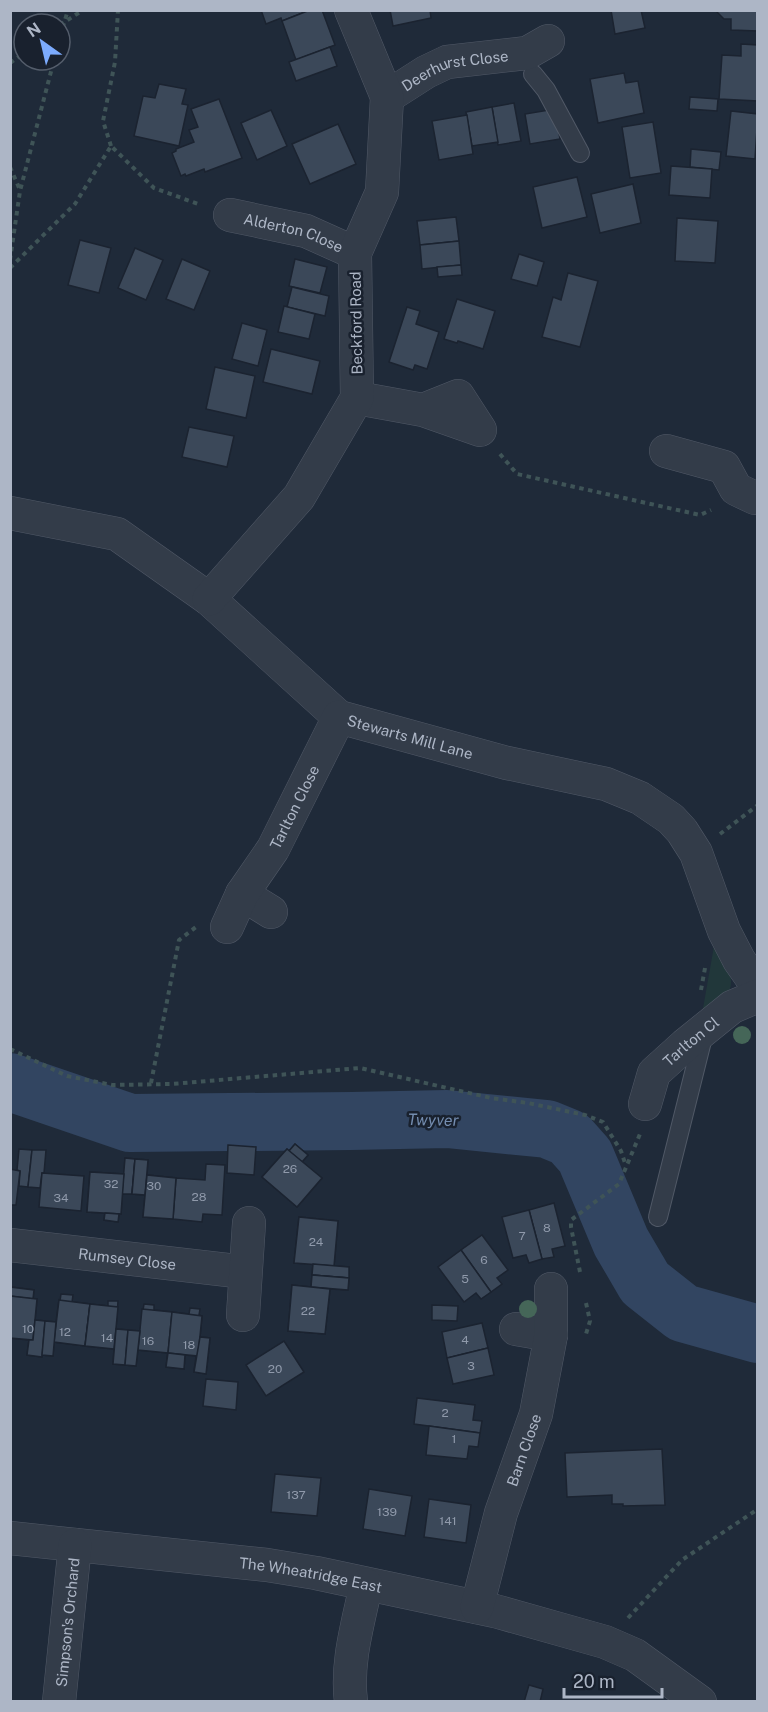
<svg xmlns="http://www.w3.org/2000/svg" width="768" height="1712" font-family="'Public Sans',sans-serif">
<rect width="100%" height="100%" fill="#1f2a39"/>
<path fill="#21373a" d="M714,946C721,958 737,976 729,991C725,998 709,1008 702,1014Z"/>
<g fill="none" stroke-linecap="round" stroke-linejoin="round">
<polyline stroke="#324561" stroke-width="58" points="10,1082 130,1123 351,1121 447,1119 547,1129 569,1138 585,1156 621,1242 645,1283 683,1313 758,1334"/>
</g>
<g fill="#3b4859" stroke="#1b2330" stroke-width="1.5">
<polygon points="261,10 310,10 282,21 281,18 266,24"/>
<polygon points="310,10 322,10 335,45 296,60 282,21"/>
<polygon points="390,10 430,10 431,18 393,26"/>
<polygon points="611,10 641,10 645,28 615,34"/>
<polygon points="758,10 758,31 731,30 731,19 724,19 716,11"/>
<polygon points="741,44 758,45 758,101 719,99 722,55 741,56"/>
<polygon points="330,47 337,66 296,81 289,62"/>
<polygon points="624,73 626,83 638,81 644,113 598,123 590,79"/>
<polygon points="159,84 186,89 182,104 188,105 179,146 134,136 143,96 155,98"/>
<polygon points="690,97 718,99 717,111 689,109"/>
<polygon points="219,99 242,158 205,172 204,169 186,176 185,174 181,176 172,153 176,151 176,149 194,142 189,130 198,127 191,109"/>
<polygon points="514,103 521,141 498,145 492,107"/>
<polygon points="492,107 498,142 472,146 466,112"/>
<polygon points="555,109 560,139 530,144 525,114"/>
<polygon points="271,110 287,146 257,160 241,123"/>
<polygon points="731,111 758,114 755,159 726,156"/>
<polygon points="467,115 473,154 439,160 432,121"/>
<polygon points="653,122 661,173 630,178 622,127"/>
<polygon points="338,124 356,164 310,184 292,144"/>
<polygon points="691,149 721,152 719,170 690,167"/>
<polygon points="671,166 712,169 710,198 669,195"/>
<polygon points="577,177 587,217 542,228 533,187"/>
<polygon points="633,184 641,223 600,233 591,194"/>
<polygon points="456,217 459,241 420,245 417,221"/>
<polygon points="677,218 718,221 715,263 675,261"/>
<polygon points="80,240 111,248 99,293 68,285"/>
<polygon points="459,241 461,265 422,269 420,245"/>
<polygon points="135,248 163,260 146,300 118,288"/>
<polygon points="519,254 544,262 537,286 511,279"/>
<polygon points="182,259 210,271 194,310 166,299"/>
<polygon points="295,259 327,267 320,293 289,286"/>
<polygon points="461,265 462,275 438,277 437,267"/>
<polygon points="568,273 598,281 580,347 542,337 553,297 561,300"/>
<polygon points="292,287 329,296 325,316 287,307"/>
<polygon points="457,299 495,311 483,349 458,341 457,343 444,339"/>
<polygon points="284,306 315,314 309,339 278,332"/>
<polygon points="407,307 420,311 416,324 439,332 427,369 415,365 413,370 389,362"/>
<polygon points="242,323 267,330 258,366 232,359"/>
<polygon points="271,349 320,361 312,394 263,382"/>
<polygon points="215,367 255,376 246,418 206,409"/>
<polygon points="189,427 234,436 227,467 182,457"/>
<polygon points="295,1144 308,1155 302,1162 322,1178 297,1207 262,1177 287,1149 289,1151"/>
<polygon points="295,1144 308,1155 302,1162 289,1151"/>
<polygon points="228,1145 256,1147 254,1175 227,1173"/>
<polygon points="19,1149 32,1150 28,1187 19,1186 20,1171 17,1170"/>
<polygon points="287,1149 322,1178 297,1207 262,1177"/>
<polygon points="32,1150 46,1150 44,1173 42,1173 40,1188 28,1187"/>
<polygon points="125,1158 135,1159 132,1194 122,1194 121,1214 119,1214 118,1222 104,1220 105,1213 87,1212 90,1172 124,1174"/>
<polygon points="125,1158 135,1159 132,1194 122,1194"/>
<polygon points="135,1159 148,1160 147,1175 176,1178 173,1219 143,1217 145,1195 132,1194"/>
<polygon points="135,1159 148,1160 145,1195 132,1194"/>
<polygon points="206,1164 225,1165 222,1215 203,1214 202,1222 173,1219 176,1178 205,1180"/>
<polygon points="10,1169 20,1171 16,1205 10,1205"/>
<polygon points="90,1172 124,1174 121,1214 87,1212"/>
<polygon points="42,1173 84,1176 81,1211 39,1207"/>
<polygon points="147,1175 176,1178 173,1219 143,1217"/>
<polygon points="554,1203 565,1246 552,1249 554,1257 542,1259 529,1210"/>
<polygon points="529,1210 542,1259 529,1263 526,1255 513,1258 502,1217"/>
<polygon points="105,1213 119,1214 118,1222 104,1220"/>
<polygon points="299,1217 338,1221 334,1266 349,1267 349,1278 312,1275 313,1264 294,1263"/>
<polygon points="299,1217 338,1221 334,1266 294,1263"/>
<polygon points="482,1235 508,1270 497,1278 502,1284 491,1292 461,1250"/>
<polygon points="461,1250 491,1292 481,1299 476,1293 464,1302 438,1267"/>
<polygon points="313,1264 349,1267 349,1278 312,1275"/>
<polygon points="312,1275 349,1278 348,1290 330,1289 325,1334 288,1331 292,1285 311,1287"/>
<polygon points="312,1275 349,1278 348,1290 311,1287"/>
<polygon points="292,1285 330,1289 325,1334 288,1331"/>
<polygon points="10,1287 34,1290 33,1299 37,1299 35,1320 45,1321 42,1357 27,1355 29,1340 10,1338"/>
<polygon points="10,1287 34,1290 33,1299 10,1296"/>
<polygon points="61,1294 73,1295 72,1302 90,1304 85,1346 54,1342 53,1356 42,1355 45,1321 56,1322 59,1300 60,1301"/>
<polygon points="10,1296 37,1299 33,1340 10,1338"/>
<polygon points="59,1300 90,1304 85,1346 54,1342"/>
<polygon points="108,1301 118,1301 116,1329 128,1330 125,1365 113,1364 114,1349 85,1346 90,1304 108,1306"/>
<polygon points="90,1304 118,1307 114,1349 85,1346"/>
<polygon points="144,1304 154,1305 154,1310 172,1312 168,1353 138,1350 136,1366 125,1365 128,1330 140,1331"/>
<polygon points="432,1305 458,1306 457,1321 432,1320"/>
<polygon points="190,1308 200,1309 199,1315 202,1316 200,1337 210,1338 206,1374 194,1372 196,1356 185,1355 184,1369 166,1367 172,1312 189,1314"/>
<polygon points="142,1309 172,1312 168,1353 138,1350"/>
<polygon points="172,1312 202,1316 198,1356 168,1353"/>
<polygon points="35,1320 45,1321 42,1357 27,1355 29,1340 33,1340"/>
<polygon points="45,1321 56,1322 53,1356 42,1355"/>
<polygon points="482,1323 488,1348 447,1358 442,1332"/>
<polygon points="116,1329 128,1330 125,1365 113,1364"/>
<polygon points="128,1330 140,1331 136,1366 125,1365"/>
<polygon points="200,1337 210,1338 206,1374 194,1372"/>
<polygon points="284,1341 304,1372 266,1396 246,1365"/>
<polygon points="488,1348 494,1375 453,1384 447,1358"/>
<polygon points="168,1353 185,1355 184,1369 166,1367"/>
<polygon points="206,1379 238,1382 236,1410 203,1406"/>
<polygon points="417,1398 475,1405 473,1420 482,1421 480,1433 414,1424"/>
<polygon points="429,1426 480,1433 478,1447 469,1446 467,1459 426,1455"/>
<polygon points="662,1449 665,1505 623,1506 623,1504 612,1504 612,1495 567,1497 565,1453"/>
<polygon points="275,1474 321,1478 317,1516 271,1512"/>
<polygon points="369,1489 412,1496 405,1536 363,1529"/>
<polygon points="429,1499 471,1505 466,1543 424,1537"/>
<polygon points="529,1685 543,1689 540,1702 524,1702"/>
</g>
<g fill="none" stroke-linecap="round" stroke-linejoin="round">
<defs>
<g id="service">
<polyline points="533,74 546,90 580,153"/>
<polyline points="658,1217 704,1033"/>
</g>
<g id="minor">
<path id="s1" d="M387,97L426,72L447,62L527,53L548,41"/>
<path id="s2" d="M230,215L306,231L355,253"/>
<polyline points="357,398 423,410 458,396 480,430 423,410"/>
<polyline points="666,451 724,467 736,489 755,498 758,498"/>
<path id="s3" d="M10,513L117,534L209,599L339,717L507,763L606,784L640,798L671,819L682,831L696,853L724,931L739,960L758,987"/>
<polyline points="209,599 299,497 357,398 355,253 382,192 387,97 351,10"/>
<polyline points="242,894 271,912"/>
<path id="s4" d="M227,927L242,894L273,849L339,717"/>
<path id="s5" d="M645,1104L654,1073L685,1045L732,1007L758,996"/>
<path id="s6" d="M10,1245L245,1272"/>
<polyline points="243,1315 249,1223"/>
<polyline points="516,1329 551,1335"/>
<path id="s7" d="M10,1538L267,1565L316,1573L495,1611L605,1642L635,1655L700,1702"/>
<path id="s8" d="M477,1607L501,1513L536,1414L551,1335V1289"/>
<path id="s9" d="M59,1702L75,1545"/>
<path d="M351,1702C346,1662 358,1624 366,1585"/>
</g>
</defs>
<use href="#service" stroke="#515967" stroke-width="20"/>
<use href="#minor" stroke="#515967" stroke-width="34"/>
<g stroke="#3f5457" stroke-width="4" stroke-dasharray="4.5 4.5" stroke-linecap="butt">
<polyline points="60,25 83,10"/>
<polyline points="60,36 68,10"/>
<polyline points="10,63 24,53"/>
<polyline points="111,146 103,121 115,62 118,10"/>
<polyline points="10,167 20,190"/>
<polyline points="10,260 20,191 54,60"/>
<polyline points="10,268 75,204 111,146 154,188 201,205"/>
<polyline points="500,454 517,474 700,515 711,510"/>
<polyline points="720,834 758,805"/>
<polyline points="701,990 705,968"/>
<polyline points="10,1049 67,1076 112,1085 172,1084 360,1068 491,1098 528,1103 585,1115 603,1122 621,1151 626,1166"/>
<polyline points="151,1083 179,940 196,927"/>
<polyline points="580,1272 571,1227 571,1220 619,1184 640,1134"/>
<polyline points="586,1303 590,1321 586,1334"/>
<polyline points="628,1618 682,1560 758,1509"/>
</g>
<use href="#service" stroke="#333c49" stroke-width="18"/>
<use href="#minor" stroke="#333c49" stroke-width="33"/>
</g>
<g fill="#456658">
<circle cx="742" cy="1035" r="9"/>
<circle cx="528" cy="1309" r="9"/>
</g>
<g text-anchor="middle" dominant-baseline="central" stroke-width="5" stroke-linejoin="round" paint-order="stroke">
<g font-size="12" fill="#909aab">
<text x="290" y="1169">26</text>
<text x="111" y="1184">32</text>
<text x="154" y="1186">30</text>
<text x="199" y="1197">28</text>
<text x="61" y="1198">34</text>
<text x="547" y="1228">8</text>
<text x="522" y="1236">7</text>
<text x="316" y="1242">24</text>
<text x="484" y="1260">6</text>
<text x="465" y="1279">5</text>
<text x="308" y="1311">22</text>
<text x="28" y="1329">10</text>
<text x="65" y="1332">12</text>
<text x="107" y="1338">14</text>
<text x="465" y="1340">4</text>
<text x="148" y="1341">16</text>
<text x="189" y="1345">18</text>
<text x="471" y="1366">3</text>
<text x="275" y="1369">20</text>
<text x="445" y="1413">2</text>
<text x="454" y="1439">1</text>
<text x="296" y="1495">137</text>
<text x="387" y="1512">139</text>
<text x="448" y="1521">141</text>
</g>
<g font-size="15" fill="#adb6c6" stroke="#19212e">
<text stroke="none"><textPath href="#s1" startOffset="75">Deerhurst Close</textPath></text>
<text stroke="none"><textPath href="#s2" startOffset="66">Alderton Close</textPath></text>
<text transform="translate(356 323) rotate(-91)">Beckford Road</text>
<text stroke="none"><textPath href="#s3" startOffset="471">Stewarts Mill Lane</textPath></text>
<text stroke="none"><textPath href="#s4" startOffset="138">Tarlton Close</textPath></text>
<text stroke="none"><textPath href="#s5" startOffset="81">Tarlton Cl</textPath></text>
<text stroke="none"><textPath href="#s6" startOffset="118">Rumsey Close</textPath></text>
<text stroke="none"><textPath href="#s8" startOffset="164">Barn Close</textPath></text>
<text stroke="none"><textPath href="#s7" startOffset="303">The Wheatridge East</textPath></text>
<text stroke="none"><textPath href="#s9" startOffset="80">Simpson's Orchard</textPath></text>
</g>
<g font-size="16" font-style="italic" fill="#748db0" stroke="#19212e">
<text transform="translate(433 1120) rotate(1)">Twyver</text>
</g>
</g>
<rect width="768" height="1712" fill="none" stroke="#adb6c6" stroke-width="24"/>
<g transform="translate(42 42) rotate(326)"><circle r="28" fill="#19212e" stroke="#545d6b" stroke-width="1.5"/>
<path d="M0-4.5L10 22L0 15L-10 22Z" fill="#7cabfd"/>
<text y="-9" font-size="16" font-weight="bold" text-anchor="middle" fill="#adb6c6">N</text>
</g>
<path d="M564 1688v9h98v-9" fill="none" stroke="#adb6c6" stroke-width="3"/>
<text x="573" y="1688" font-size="18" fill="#adb6c6" stroke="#19212e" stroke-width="4.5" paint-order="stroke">20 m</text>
</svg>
